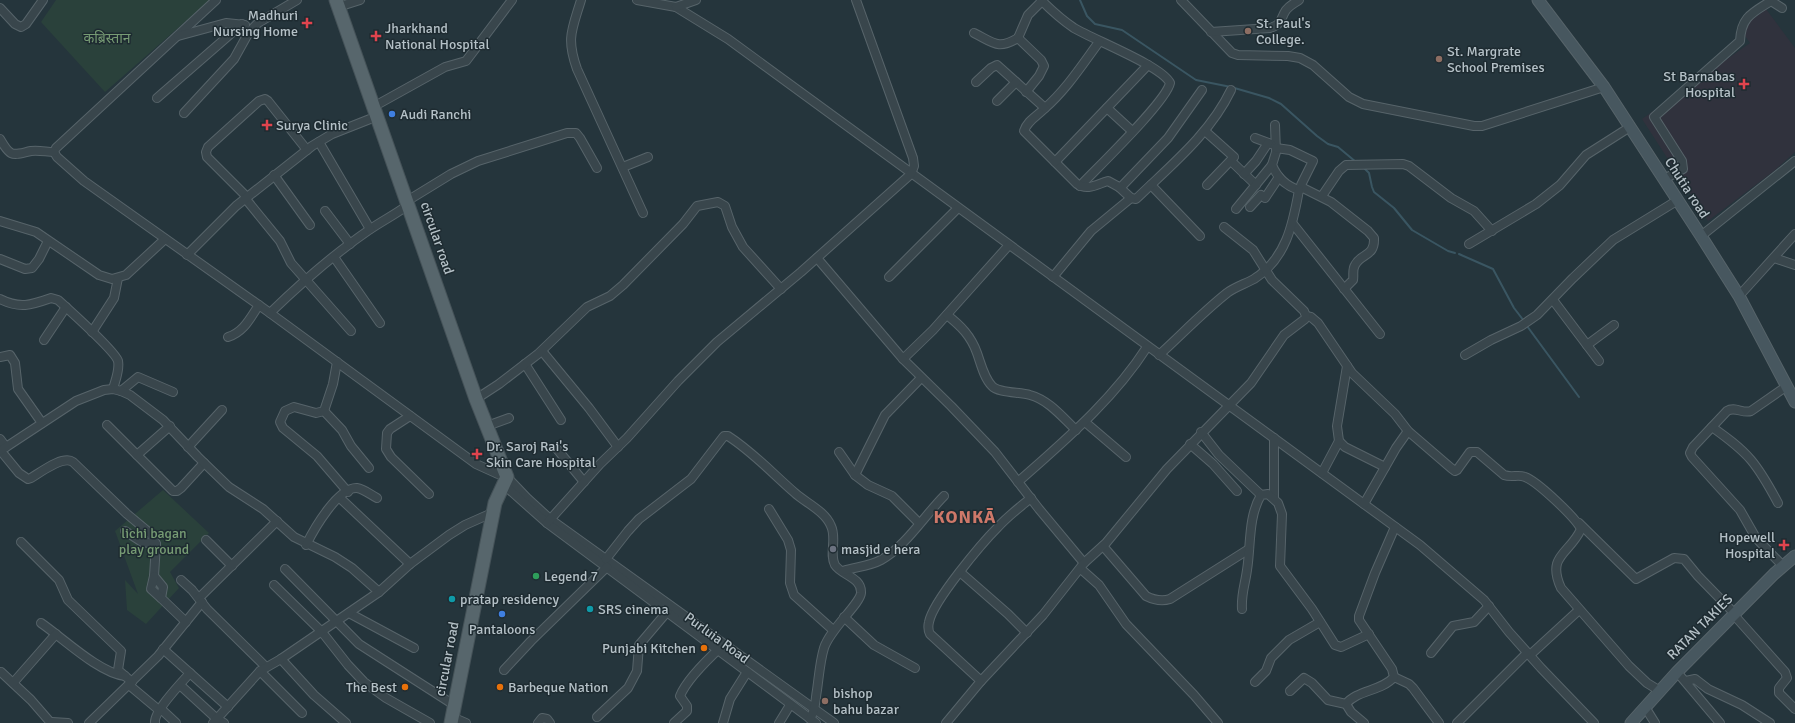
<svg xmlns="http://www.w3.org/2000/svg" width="1795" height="723" font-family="Signika,'Noto Sans Devanagari',sans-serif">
<rect width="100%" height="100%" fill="#25353c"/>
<polygon fill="#30323d" points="1766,9 1795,48 1795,152 1774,171 1708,221 1642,119 1750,43 1740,29"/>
<g fill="#2a413b">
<polygon points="56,0 210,0 105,92 41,22"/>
<polygon points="163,490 209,533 170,572 179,588 146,624 127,610 125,580 138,594 115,531"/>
</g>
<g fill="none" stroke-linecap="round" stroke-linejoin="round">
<g stroke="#3a5662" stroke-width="2">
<polyline points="1080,0 1087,16 1095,24 1122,30 1196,80 1231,87 1269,98 1281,104 1317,136 1328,144 1338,147 1356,162"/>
<polyline points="1363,167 1369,173 1372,187 1374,192 1394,208 1412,230 1448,251 1455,253"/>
<polyline points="1459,254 1493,269 1514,308 1524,321"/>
<polyline points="1527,326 1579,397"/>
</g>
<defs>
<g id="street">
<path d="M216,0L56,148L54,152L57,157L84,181L270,313C301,283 334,254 369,230C382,221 396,214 408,205"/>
<path d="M581,0C572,30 566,38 577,69L643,213"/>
<polyline points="637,0 676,7 728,39 1420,545 1484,600 1509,632 1541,668 1594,723"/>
<path d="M1041,0C1051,10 1062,20 1074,28C1094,40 1162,66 1170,83C1166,102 1097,168 1080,186"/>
<polyline points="1181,0 1232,53 1238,55 1288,56 1300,58 1313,65 1349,97 1363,104 1474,126 1482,126 1604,87"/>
<polyline points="338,7 360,0"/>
<polyline points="676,7 696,0"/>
<polyline points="0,8 15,24 21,27 26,24 43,0"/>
<path d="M1211,32L1270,28C1283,24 1280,19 1286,10C1290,5 1295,3 1299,0"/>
<path d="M974,33C994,43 998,50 1018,38"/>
<polyline points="178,36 226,23 245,25"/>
<path d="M1099,42C1082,65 1066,90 1044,109C1037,116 1027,121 1024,131L1077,184C1088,191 1097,184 1108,181L1119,187L1122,186L1168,138L1202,90"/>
<polyline points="976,82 991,68 997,65 1045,108"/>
<polyline points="1026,92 1039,76 1044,66 1041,60 1018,38 1028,15 1043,0"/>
<polyline points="157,98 242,24"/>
<polyline points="997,101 1016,82"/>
<polyline points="373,107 445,67 466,61 512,0"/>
<polyline points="1107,108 1132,131"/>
<polyline points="184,113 234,59 249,32 258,23 297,0"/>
<path d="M1275,125L1276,152L1272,165C1277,177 1286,186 1299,190L1303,188L1331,202L1368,231L1374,238C1375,257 1361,253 1355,265C1352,270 1354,275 1353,280L1344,289"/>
<polyline points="1205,131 1234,157 1207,185"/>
<polyline points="1255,138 1271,144"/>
<path d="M0,139C11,158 12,155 31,151C39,150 47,152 54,152"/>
<polyline points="319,142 370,229"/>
<polyline points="1276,148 1290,150 1313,161 1301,185 1303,188"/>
<polyline points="1231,161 1256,185"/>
<polyline points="1055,162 1148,65"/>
<polyline points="623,167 648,157"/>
<polyline points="1244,174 1256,161 1268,143"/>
<polyline points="274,175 310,225"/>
<path d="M1664,179L1683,169L1682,161L1654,117L1740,41C1741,17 1752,13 1771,1L1782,8"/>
<polyline points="1151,185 1200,236"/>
<path d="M1119,187L1131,198L1136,199C1170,166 1210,134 1231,90"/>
<polyline points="1322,196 1339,171 1346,165 1403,164 1409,166 1451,198 1474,211 1492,231"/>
<polyline points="247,197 207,157 206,152 208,147 259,101 265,99 268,101 307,150"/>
<polyline points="245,198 280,241 291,263 351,331"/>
<polyline points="407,201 451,174 478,161 567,133 576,133 580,138 597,168"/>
<polyline points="1250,207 1261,195 1265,198 1279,177"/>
<polyline points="1236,209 1272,165"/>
<polyline points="325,211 350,244"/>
<polyline points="0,221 36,232 99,275 112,279 126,275 165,239"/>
<polyline points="1293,224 1380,334"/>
<polyline points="1701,236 1795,161"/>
<polyline points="1469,244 1536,204 1560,185 1586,155 1630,127"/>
<polyline points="1009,245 933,330 903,359 951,406 995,452 1039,509 1084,563"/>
<polyline points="187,255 236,206 312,146 332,134 370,119"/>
<polyline points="334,257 380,323"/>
<polyline points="817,258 903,359"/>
<polyline points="1774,258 1795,265"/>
<polyline points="0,259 25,269 32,268 39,259 48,241"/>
<polyline points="889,277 958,208"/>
<polyline points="1053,277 1091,231 1131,198"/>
<polyline points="1739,296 1795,234"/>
<path d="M0,299C20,309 31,305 51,298L58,300C69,310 115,351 118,361C120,370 115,381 113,389"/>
<polyline points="1553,300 1599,361"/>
<polyline points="270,313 476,464 498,474"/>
<path d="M947,315C961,326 971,336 977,353C981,364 984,378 992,386C998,393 1020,392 1030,395C1049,400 1063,418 1076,430"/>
<path d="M1306,316L1311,317L1318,323L1352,373L1395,414L1408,431L1451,468L1455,471L1457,470L1470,452H1477L1504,475C1512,478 1518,474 1525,477C1537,481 1576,518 1581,529C1570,554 1546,555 1561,588L1629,666L1647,683L1660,691"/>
<polyline points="92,332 114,298 118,278"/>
<path d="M228,337C244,332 250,318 259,305"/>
<polyline points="44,340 66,307"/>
<polyline points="1587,345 1614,325"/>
<polyline points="542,351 589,408 618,447"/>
<path d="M1159,355C1181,335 1203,312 1227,293C1235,287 1245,284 1254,279C1286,259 1293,224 1299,190"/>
<polyline points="1465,355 1491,340 1521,326 1537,315 1573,278 1613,240 1678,200"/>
<polyline points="0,357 10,355 15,363 18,389 42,423"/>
<polyline points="337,362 333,384 324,411 316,413 294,407 285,411 280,422 283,428 317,456 348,492"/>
<polyline points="525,364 561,420"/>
<polyline points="1347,366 1337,426 1339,441 1345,447 1385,467"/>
<polyline points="121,391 138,377 173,392"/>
<polyline points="476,399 499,384 538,354 587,307 610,296 623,285 683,224 697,206 718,202 725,206 732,227 743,247 781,289"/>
<polyline points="324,411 342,430 351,446 369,468"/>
<polyline points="410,416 390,429 387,433 386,449 391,457 429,494"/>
<polyline points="1085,422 1126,457"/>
<polyline points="107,425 173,491 177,491 181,488 204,463"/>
<polyline points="487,426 509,418"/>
<path d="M1712,427C1726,437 1740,447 1751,460C1762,473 1770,488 1778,503"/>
<polyline points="1201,432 1219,455 1261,495"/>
<polyline points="0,439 6,447"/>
<polyline points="1190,444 1213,464 1237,491"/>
<polyline points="188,447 222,410"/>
<polyline points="557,449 584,482"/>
<path d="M0,450L19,473L28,479L31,478C41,472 63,455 73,462L127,514L151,534L156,544L154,576L163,587L161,598L186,622"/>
<polyline points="0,451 76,401 104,390 113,389 121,391 130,395 163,420 198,457 229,487 263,509 294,537 335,557 352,568 379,592"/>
<polyline points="839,452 855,475 868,485 892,496 919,523"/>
<polyline points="137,455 170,426"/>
<polyline points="1322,473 1339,441"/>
<polyline points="855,475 885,415 921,378"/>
<polyline points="507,477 527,498 550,519 834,723"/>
<path d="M1018,482C1064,441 1113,400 1147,347"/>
<polyline points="503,484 547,523 816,723"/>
<polyline points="340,498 410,564"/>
<polyline points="1274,498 1274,438"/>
<polyline points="1364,504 1396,448 1408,431"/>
<polyline points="769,509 788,540 791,550 790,583 794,595 833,630"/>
<polyline points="547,523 600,464 627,438 678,381 717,342 801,272 911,174 914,166 913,158 856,0"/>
<polyline points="1579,523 1636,579 1674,558 1684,559 1698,576 1735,614"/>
<polyline points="125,531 142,542 156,544"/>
<polyline points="206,540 232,566"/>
<polyline points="21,542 59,580 68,600 121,651 118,670 132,682"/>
<path d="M306,545C314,529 338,487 357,488C364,489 371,495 377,498"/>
<path d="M1103,546L1146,596C1154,600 1161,602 1170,599L1249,549"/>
<path d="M606,559L628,531L639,519L691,479L724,436H728C753,452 773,474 795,493C806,503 825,511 831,526C837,538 829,554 835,565C841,575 862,577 861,593C860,604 830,629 824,648C820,661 819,676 817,690C815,701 816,709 810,719"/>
<path d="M1783,566L1756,538L1740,510L1692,457L1690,453L1693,447L1727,411C1735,406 1743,414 1751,411L1787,386"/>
<polyline points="285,569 359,644 454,705"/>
<polyline points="1081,569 1099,585 1126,624 1194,695 1218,723"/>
<path d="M843,571C856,567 870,566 881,560C905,547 925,515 944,496"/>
<polyline points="960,572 1008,614 1027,633"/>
<polyline points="154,576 151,589 161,598"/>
<polyline points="181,580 192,590 207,609 266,667"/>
<polyline points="274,585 322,632 348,665 364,682 386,698 430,723"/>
<polyline points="199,598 277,521"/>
<path d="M1242,609C1241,594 1245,585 1247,570C1251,545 1248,517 1261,495L1268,494L1278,503L1282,514L1280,566L1312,609L1335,645L1341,647L1369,634"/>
<polyline points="349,613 414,648"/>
<polyline points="1734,615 1785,672 1787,678 1779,688 1779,693 1795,709"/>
<polyline points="844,617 874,645 915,668"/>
<path d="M41,623C63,638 99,673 125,676"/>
<polyline points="163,649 228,707"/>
<polyline points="1431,653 1453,626 1474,622 1489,606"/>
<polyline points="1530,655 1579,610"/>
<polyline points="281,659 314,695 346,723"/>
<polyline points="504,670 531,641 607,567"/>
<polyline points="260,671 302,713"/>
<polyline points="1,672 31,700 51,723"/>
<polyline points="1677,672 1720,723"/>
<polyline points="1394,677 1409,684 1413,688 1439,723"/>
<path d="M981,681L930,634C928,630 928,626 929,622C933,601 982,543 998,527C1008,516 1020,507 1031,498"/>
<polyline points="1686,681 1695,679 1708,689 1742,705 1770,723"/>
<polyline points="1255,682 1266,671 1271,658 1289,640 1320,622"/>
<polyline points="13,683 56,634"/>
<polyline points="129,685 160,711"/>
<polyline points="180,685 217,719 224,723"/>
<polyline points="1290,691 1304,678 1312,683 1328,700 1346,704"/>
<polyline points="1645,707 1655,723"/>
<polyline points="161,709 176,723"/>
<polyline points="452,717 466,723"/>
<polyline points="597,717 628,688 637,671 639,645 667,612"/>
<polyline points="52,722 68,723"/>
<polyline points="89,723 158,656 202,602"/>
<path d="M155,723C153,712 182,682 190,673"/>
<polyline points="213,723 260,671 281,659 379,592 410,564 449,535 465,525 492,513"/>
<polyline points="538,723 542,718 547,719 550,723"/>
<path d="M674,723L687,711V706L680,696C686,681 709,658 722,646"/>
<polyline points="723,723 730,699 747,672"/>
<polyline points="779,723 790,705"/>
<polyline points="946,723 981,681 1043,615 1084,563 1106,543 1167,469 1251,383 1284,335 1305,319 1306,316 1304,311 1272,280 1253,250 1224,227"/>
<path d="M1364,723L1351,712L1346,704C1357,690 1382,691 1394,677L1392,669L1359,620V616L1375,573L1395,527"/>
<polyline points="1457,723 1527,653"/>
</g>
<g id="secondary">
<polyline points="1538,0 1604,87 1701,236 1739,296 1795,402"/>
<polyline points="1631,723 1677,672 1774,574 1795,556"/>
</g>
<polyline id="primary" points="336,0 476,399 507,477 495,503 451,723"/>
</defs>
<use href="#street" stroke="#57646a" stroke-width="10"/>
<use href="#secondary" stroke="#57646a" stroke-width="13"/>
<use href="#primary" stroke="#455258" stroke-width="15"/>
<use href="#street" stroke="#39464c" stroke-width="8"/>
<use href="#secondary" stroke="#47575f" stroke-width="11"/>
<use href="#primary" stroke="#57666c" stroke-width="13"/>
</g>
<g fill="#e0444e" stroke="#1e2b31" stroke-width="1.5">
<path d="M305 17h4v4h4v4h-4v4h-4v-4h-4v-4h4z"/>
<path d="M374 30h4v4h4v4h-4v4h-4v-4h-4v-4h4z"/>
<path d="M1742 78h4v4h4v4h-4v4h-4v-4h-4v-4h4z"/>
<path d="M265 119h4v4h4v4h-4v4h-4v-4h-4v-4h4z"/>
<path d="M475 448h4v4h4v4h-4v4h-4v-4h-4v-4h4z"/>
<path d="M1782 539h4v4h4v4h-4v4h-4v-4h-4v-4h4z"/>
</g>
<g fill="#8d6e63" stroke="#1e2b31" stroke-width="1.5">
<circle cx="1248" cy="31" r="4"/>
<circle cx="1439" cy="59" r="4"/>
<circle cx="825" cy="701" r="4"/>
</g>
<g fill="#3f7fe0" stroke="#1e2b31" stroke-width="1.5">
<circle cx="392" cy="114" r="4"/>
<circle cx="502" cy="614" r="4"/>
</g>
<circle fill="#6b7280" stroke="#1e2b31" stroke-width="1.5" cx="833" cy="549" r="4"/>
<circle fill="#2e9e5b" stroke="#1e2b31" stroke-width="1.5" cx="536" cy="576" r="4"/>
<g fill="#0f9aa8" stroke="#1e2b31" stroke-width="1.5">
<circle cx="452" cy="599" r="4"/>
<circle cx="590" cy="609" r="4"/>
</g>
<g fill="#e8710a" stroke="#1e2b31" stroke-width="1.5">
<circle cx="704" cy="648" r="4"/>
<circle cx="405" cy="687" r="4"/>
<circle cx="500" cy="687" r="4"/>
</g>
<g text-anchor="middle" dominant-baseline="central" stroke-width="3" stroke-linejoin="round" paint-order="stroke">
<g font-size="14" fill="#b5c1c7" stroke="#1e2b31" text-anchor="start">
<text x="298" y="15" text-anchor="end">Madhuri<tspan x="298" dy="16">Nursing Home</tspan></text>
<text x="1256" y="23">St. Paul's<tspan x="1256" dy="16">College.</tspan></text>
<text x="385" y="28">Jharkhand<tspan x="385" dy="16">National Hospital</tspan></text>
<text x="1447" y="51">St. Margrate<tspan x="1447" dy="16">School Premises</tspan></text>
<text x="1735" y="76" text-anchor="end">St Barnabas<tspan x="1735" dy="16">Hospital</tspan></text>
<text x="400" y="114">Audi Ranchi</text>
<text x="276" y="125">Surya Clinic</text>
<text x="486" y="446">Dr. Saroj Rai's<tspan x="486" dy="16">Skin Care Hospital</tspan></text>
<text x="1775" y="537" text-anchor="end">Hopewell<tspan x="1775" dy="16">Hospital</tspan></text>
<text x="841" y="549">masjid e hera</text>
<text x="544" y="576">Legend 7</text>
<text x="460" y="599">pratap residency</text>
<text x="598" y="609">SRS cinema</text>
<text x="502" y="629" text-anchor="middle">Pantaloons</text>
<text x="696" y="648" text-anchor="end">Punjabi Kitchen</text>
<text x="397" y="687" text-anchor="end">The Best</text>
<text x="508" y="687">Barbeque Nation</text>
<text x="833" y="693">bishop<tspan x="833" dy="16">bahu bazar</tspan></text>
</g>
<g font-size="14" fill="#779c74" stroke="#1e2b31">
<text x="107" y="38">कब्रिस्तान</text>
<text x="154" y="533">lichi bagan<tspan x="154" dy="16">play ground</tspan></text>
</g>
<g font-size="14" fill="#b5c1c7" stroke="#1e2b31">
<text transform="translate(1687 188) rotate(57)">Chutia road</text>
<text transform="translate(437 238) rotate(71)">circular road</text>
<text transform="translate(1700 627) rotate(-45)">RATAN TAKIES</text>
<text transform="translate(717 638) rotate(36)">Purluia Road</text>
<text transform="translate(447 659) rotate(-79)">circular road</text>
</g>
<g font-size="18" font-weight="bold" letter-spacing="1" fill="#ce7869" stroke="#1e2b31">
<text x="965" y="517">KONKĀ</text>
</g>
</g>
</svg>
